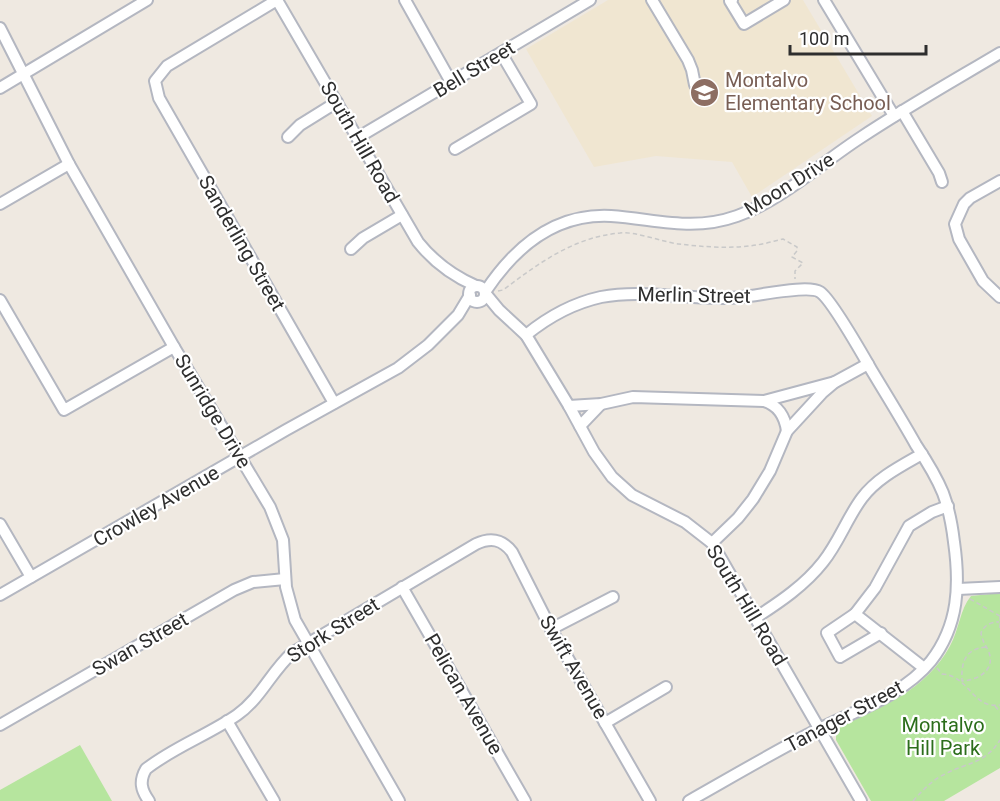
<svg xmlns="http://www.w3.org/2000/svg" width="1000" height="801" font-family="Roboto,sans-serif">
<rect width="100%" height="100%" fill="#efe9e1"/>
<polygon fill="#f0e6d1" points="608,0 803,0 872,116 752,197 732,162 656,156 594,167 526,49"/>
<g fill="#b6e59e">
<path d="M1000,593V768L944,801H871L836,740V734L840,727C883,706 926,690 950,646C959,630 960,609 971,596Z"/>
<polygon points="80,745 112,801 0,801 0,790"/>
</g>
<g fill="none" stroke-linecap="round" stroke-linejoin="round">
<defs>
<g id="minor">
<polyline points="405,0 451,82"/>
<polyline points="652,0 688,60 692,70 695,85"/>
<polyline points="732,0 730,1 744,24 784,0"/>
<polyline points="824,0 894,116"/>
<polyline points="0,28 69,164 174,347 270,507 283,540 286,587 295,620 399,801"/>
<polyline points="0,88 147,0"/>
<polyline points="902,111 939,173 942,182"/>
<polyline points="288,137 300,125 337,102"/>
<polyline points="357,138 590,0"/>
<polyline points="455,149 531,104 501,53"/>
<polyline points="1000,181 970,198 964,204 955,224 959,239 983,281 1000,297"/>
<polyline points="0,204 69,164"/>
<polyline points="351,249 363,238 402,215"/>
<circle cx="477" cy="294" r="8"/>
<path d="M485,292C514,248 555,213 611,216C656,219 692,232 737,216C782,200 820,164 860,138C905,108 953,81 1000,53"/>
<polyline points="485,293 499,310 526,335 569,406 594,452 612,477 632,495 685,522 712,543 861,801"/>
<polyline points="0,300 64,410 174,347"/>
<path d="M526,335C548,317 574,303 601,297C647,288 695,302 741,297C758,296 808,284 820,292C831,299 864,357 872,371C887,396 902,420 916,445C926,460 936,476 943,493C949,509 952,525 954,542C960,584 959,625 931,661C901,698 848,713 807,735C767,756 728,779 689,801"/>
<path d="M764,401C778,405 785,417 787,431"/>
<path d="M334,403L159,98L155,81L167,66L277,0L418,242C434,262 453,276 476,286"/>
<polyline points="569,406 601,404 633,397 764,401 835,382"/>
<polyline points="580,426 601,404"/>
<polyline points="0,524 31,577"/>
<polyline points="712,543 738,518 753,499 770,471 787,431 822,393 835,382 868,364"/>
<polyline points="402,587 525,801"/>
<polyline points="958,589 1000,587"/>
<polyline points="0,595 286,430 398,368 428,345 458,315 470,295"/>
<polyline points="855,614 827,633 840,657 881,633"/>
<path d="M755,618C780,602 805,585 823,562C839,542 847,518 862,498C877,478 901,466 922,454"/>
<polyline points="551,629 613,597"/>
<polyline points="924,668 855,614 875,588 909,526 932,512 948,506"/>
<polyline points="227,721 274,801"/>
<polyline points="605,723 666,687"/>
<polyline points="0,725 234,590 253,582 285,579"/>
<path d="M149,801C141,790 139,781 146,769C174,747 208,735 237,715C261,698 271,672 292,653L476,544C491,537 502,539 512,552L551,629L650,801"/>
</g>
</defs>
<use href="#minor" stroke="#b4b7c1" stroke-width="14"/>
<g stroke="#c9c9c9" stroke-width="1.5" stroke-dasharray="4.5 3" stroke-linecap="butt">
<path d="M498,291L503,290C539,263 574,237 620,233C635,231 662,242 679,244C704,247 731,249 756,245C765,244 774,241 783,239L797,247V251L792,257L803,263L795,271V279"/>
<polyline points="970,599 1000,616"/>
<polyline points="1000,616 1000,630"/>
<path d="M986,647C965,649 961,662 962,681C978,680 997,670 988,650C985,644 982,640 981,633C984,625 991,622 999,622"/>
<path d="M937,668L942,674C970,676 972,709 1000,705"/>
<polyline points="995,706 1000,712"/>
<path d="M913,801C923,790 932,780 945,774C968,762 985,764 1000,740"/>
</g>
<use href="#minor" stroke="#fff" stroke-width="10"/>
</g>
<defs>
<symbol id="school-disc" viewBox="-11 -11 22 22"><circle r="9.5" fill="#8d6e63" stroke="#fff"/><path d="M0-5L7-2L0 1L-7-2ZM-4 1L0 2.5L4 1V4Q0 6-4 4Z" fill="#fff"/></symbol>
</defs>
<g fill-rule="evenodd">
<use href="#school-disc" x="688" y="76" width="33" height="33"/>
</g>
<g text-anchor="middle" dominant-baseline="central" stroke-width="4.5" stroke-linejoin="round" paint-order="stroke">
<g font-size="20" fill="#2e2e2e" stroke="#fff">
<text transform="translate(474 69) rotate(-31)">Bell Street</text>
<text transform="translate(360 142) rotate(60)">South Hill Road</text>
<text transform="translate(789 184) rotate(-32)">Moon Drive</text>
<text transform="translate(242 243) rotate(60)">Sanderling Street</text>
<text transform="translate(694 295) rotate(1)">Merlin Street</text>
<text transform="translate(213 411) rotate(59)">Sunridge Drive</text>
<text transform="translate(156 506) rotate(-30)">Crowley Avenue</text>
<text transform="translate(747 605) rotate(59)">South Hill Road</text>
<text transform="translate(333 630) rotate(-32)">Stork Street</text>
<text transform="translate(140 644) rotate(-30)">Swan Street</text>
<text transform="translate(574 667) rotate(60)">Swift Avenue</text>
<text transform="translate(464 694) rotate(60)">Pelican Avenue</text>
<text transform="translate(844 716) rotate(-28)">Tanager Street</text>
</g>
<g font-size="20" fill="#785e54" stroke="#fff" text-anchor="start">
<text x="725" y="80">Montalvo<tspan x="725" dy="23">Elementary School</tspan></text>
</g>
<g font-size="20" fill="#2c6e1b" stroke="#fff">
<text x="943" y="725">Montalvo<tspan x="943" dy="23">Hill Park</tspan></text>
</g>
</g>
<path d="M790 45v9h136v-9" fill="none" stroke="#2e2e2e" stroke-width="3"/>
<text x="799" y="45" font-size="18" fill="#2e2e2e" stroke="#ffffff" stroke-width="4.5" paint-order="stroke">100 m</text>
</svg>
